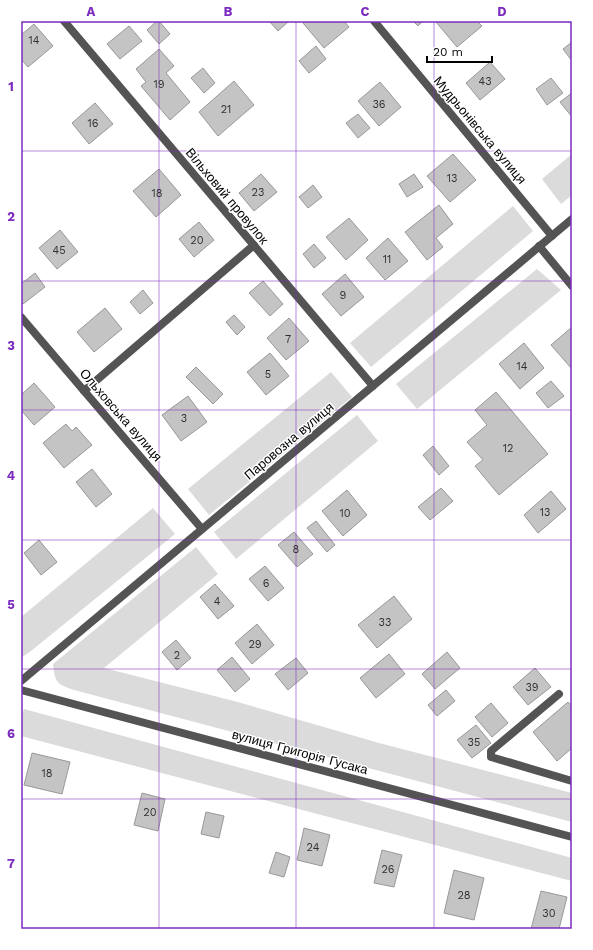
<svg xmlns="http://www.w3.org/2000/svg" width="593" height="950" font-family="'Work Sans',sans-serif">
<rect width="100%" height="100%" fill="#fff"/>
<g fill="#dbdbdb">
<polygon points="572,154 572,195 561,204 542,179"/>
<polygon points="513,206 533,231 371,367 350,343"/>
<polygon points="537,269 561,290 417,409 396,384"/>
<polygon points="331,372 352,397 209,515 188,489"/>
<polygon points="357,415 378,441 236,559 214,532"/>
<polygon points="153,508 175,534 31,651 21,658 21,617"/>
<path d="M196,547L218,574L104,668L234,701L379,743L572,793V822L74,690C57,684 55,683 53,664Z"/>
<polygon points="24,709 572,858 572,881 21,736 21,718"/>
</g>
<g fill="#c4c4c4" stroke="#989898">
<polygon points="157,21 159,21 170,34 159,44 147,30"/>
<polygon points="269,21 289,21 278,31"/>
<polygon points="306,21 344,21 349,27 324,48 303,23"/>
<polygon points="413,21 423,21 418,26"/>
<polygon points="438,21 477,21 482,26 457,47 436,22"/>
<polygon points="34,24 53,46 28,67 21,59 21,35"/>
<polygon points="129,26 142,41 120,59 107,44"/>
<polygon points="572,42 572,61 563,49"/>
<polygon points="316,46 326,59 309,73 299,61"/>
<polygon points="159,49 174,66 166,73 190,102 170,120 141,86 146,82 136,69"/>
<polygon points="490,62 505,79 480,100 466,83"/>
<polygon points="203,68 215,83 204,93 191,78"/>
<polygon points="551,78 563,93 547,105 536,89"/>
<polygon points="234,81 254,105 218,136 199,112"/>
<polygon points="380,82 401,107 379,126 358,101"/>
<polygon points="572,93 572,117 560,102"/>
<polygon points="95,103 113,124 89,144 72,123"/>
<polygon points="358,114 370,128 358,138 346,123"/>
<polygon points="453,154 476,180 450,202 427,176"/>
<polygon points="159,169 181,195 156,217 133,191"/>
<polygon points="261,174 277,192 254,211 239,193"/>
<polygon points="414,174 423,187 407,197 399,184"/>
<polygon points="313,185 322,197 308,208 299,197"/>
<polygon points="439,205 453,224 436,238 443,247 427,260 405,232"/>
<polygon points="349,218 368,240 346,260 326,237"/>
<polygon points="199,222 214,240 194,257 179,239"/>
<polygon points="60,230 78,252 57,269 39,248"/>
<polygon points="388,238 408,261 385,280 366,258"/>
<polygon points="314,244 326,258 314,268 303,254"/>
<polygon points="35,273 45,287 23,304 21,302 21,284"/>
<polygon points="345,274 364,297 341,316 322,294"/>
<polygon points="263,281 283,304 270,316 249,293"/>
<polygon points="143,290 153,303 140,314 130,302"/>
<polygon points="105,308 122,329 94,352 77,332"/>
<polygon points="234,315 245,327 237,335 226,322"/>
<polygon points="289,318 309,341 286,360 267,338"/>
<polygon points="572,327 572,369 551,345"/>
<polygon points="524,343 544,368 520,389 499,364"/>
<polygon points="270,353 289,376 266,395 247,372"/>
<polygon points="196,367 223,394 213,404 186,377"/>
<polygon points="551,381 564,396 548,408 536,393"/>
<polygon points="34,383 55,407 34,425 21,410 21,395"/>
<polygon points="496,392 548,454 499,495 475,466 483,460 467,442 487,425 475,410"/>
<polygon points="188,396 207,422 181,441 162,415"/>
<polygon points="66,424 72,431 76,427 92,445 64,468 43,443"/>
<polygon points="433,446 449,466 439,475 423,455"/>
<polygon points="92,469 112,494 96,507 76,482"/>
<polygon points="441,488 453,501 430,520 418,507"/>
<polygon points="347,490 367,515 343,536 322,511"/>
<polygon points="551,491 566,509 538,533 524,515"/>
<polygon points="316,521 335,545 327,552 307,528"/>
<polygon points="294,532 313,554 297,567 278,545"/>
<polygon points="39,540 57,562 41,575 24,553"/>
<polygon points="265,566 284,588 268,601 249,579"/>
<polygon points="215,584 234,606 218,619 200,597"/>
<polygon points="394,596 412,619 377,648 358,625"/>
<polygon points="257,624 274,645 252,664 235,643"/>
<polygon points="176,640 191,658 177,670 162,652"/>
<polygon points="447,652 460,668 435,689 422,674"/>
<polygon points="389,654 405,674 376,698 360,678"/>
<polygon points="232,657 250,679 235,692 217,670"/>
<polygon points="296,658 308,673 288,690 275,674"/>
<polygon points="535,668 551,687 528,705 513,687"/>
<polygon points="446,690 455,701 437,716 428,705"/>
<polygon points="568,702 572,706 572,748 557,761 533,732"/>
<polygon points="491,703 508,723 492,737 475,717"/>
<polygon points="476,725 491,743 472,758 457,740"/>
<polygon points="32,753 70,762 62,794 24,785"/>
<polygon points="142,793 165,799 158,831 134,825"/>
<polygon points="206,812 224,816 219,838 201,834"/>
<polygon points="304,828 330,835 322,866 297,860"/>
<polygon points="382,850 402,855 394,887 374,883"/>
<polygon points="276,852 290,857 284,877 269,873"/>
<polygon points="454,870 484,878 474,920 444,913"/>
<polygon points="541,891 567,897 559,929 531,929"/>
</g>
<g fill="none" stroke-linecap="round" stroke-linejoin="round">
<polyline stroke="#545454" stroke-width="8" points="559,694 491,751 491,757 572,781"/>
<g stroke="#545454" stroke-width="8">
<polyline points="64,21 373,386"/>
<polyline points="374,21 552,236"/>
<polyline points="539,246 572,286"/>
<polyline points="21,317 202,529"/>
<polyline points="84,391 254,245"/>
<polyline points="21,681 572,219"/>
<polyline points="21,690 572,837"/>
</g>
</g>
<path fill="none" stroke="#7b2cbf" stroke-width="1" stroke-opacity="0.55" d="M159,21V929M296,21V929M434,21V929M21,151H572M21,281H572M21,410H572M21,540H572M21,669H572M21,799H572"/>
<g text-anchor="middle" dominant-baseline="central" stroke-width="3" stroke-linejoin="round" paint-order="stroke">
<g font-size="11" fill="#313131">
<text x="34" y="40">14</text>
<text x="485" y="81">43</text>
<text x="159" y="84">19</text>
<text x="379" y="104">36</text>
<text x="226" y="109">21</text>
<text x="93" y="123">16</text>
<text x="452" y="178">13</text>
<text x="258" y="192">23</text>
<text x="157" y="193">18</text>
<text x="197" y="240">20</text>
<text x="59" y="250">45</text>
<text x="387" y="259">11</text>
<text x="343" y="295">9</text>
<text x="288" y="339">7</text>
<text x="522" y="366">14</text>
<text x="268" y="374">5</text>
<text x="184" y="418">3</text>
<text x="508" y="448">12</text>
<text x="545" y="512">13</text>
<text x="345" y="513">10</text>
<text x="296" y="549">8</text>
<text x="266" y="583">6</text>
<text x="217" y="601">4</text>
<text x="385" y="622">33</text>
<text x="255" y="644">29</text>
<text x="177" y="655">2</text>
<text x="532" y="687">39</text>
<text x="474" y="742">35</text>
<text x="47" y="773">18</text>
<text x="150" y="812">20</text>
<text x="313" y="847">24</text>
<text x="388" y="869">26</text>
<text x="464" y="895">28</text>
<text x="549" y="913">30</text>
</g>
<g font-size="13" fill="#000" stroke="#fff">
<text transform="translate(480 130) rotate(50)">Мудрьонівська вулиця</text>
<text transform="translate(227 196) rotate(50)">Вільховий провулок</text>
<text transform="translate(121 415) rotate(49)">Ольховська вулиця</text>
<text transform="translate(289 441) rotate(-40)">Паровозна вулиця</text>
<text transform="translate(300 752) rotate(15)">вулиця Григорія Гусака</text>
</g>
</g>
<rect width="593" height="950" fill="none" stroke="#ffffff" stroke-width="44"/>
<path d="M427 56v6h65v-6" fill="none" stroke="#000000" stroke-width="2"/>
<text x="433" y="56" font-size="12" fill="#000000" stroke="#ffffff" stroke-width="3" paint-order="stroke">20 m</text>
<rect x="22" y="22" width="549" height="906" fill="none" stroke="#7b2cbf" stroke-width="1.5"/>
<g font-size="13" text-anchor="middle" font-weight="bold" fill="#7b2cbf">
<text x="91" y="16">A</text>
<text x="228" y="16">B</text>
<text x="365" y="16">C</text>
<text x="502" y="16">D</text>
<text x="11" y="91">1</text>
<text x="11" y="221">2</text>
<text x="11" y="350">3</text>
<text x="11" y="480">4</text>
<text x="11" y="609">5</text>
<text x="11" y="738">6</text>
<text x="11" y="868">7</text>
</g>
</svg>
